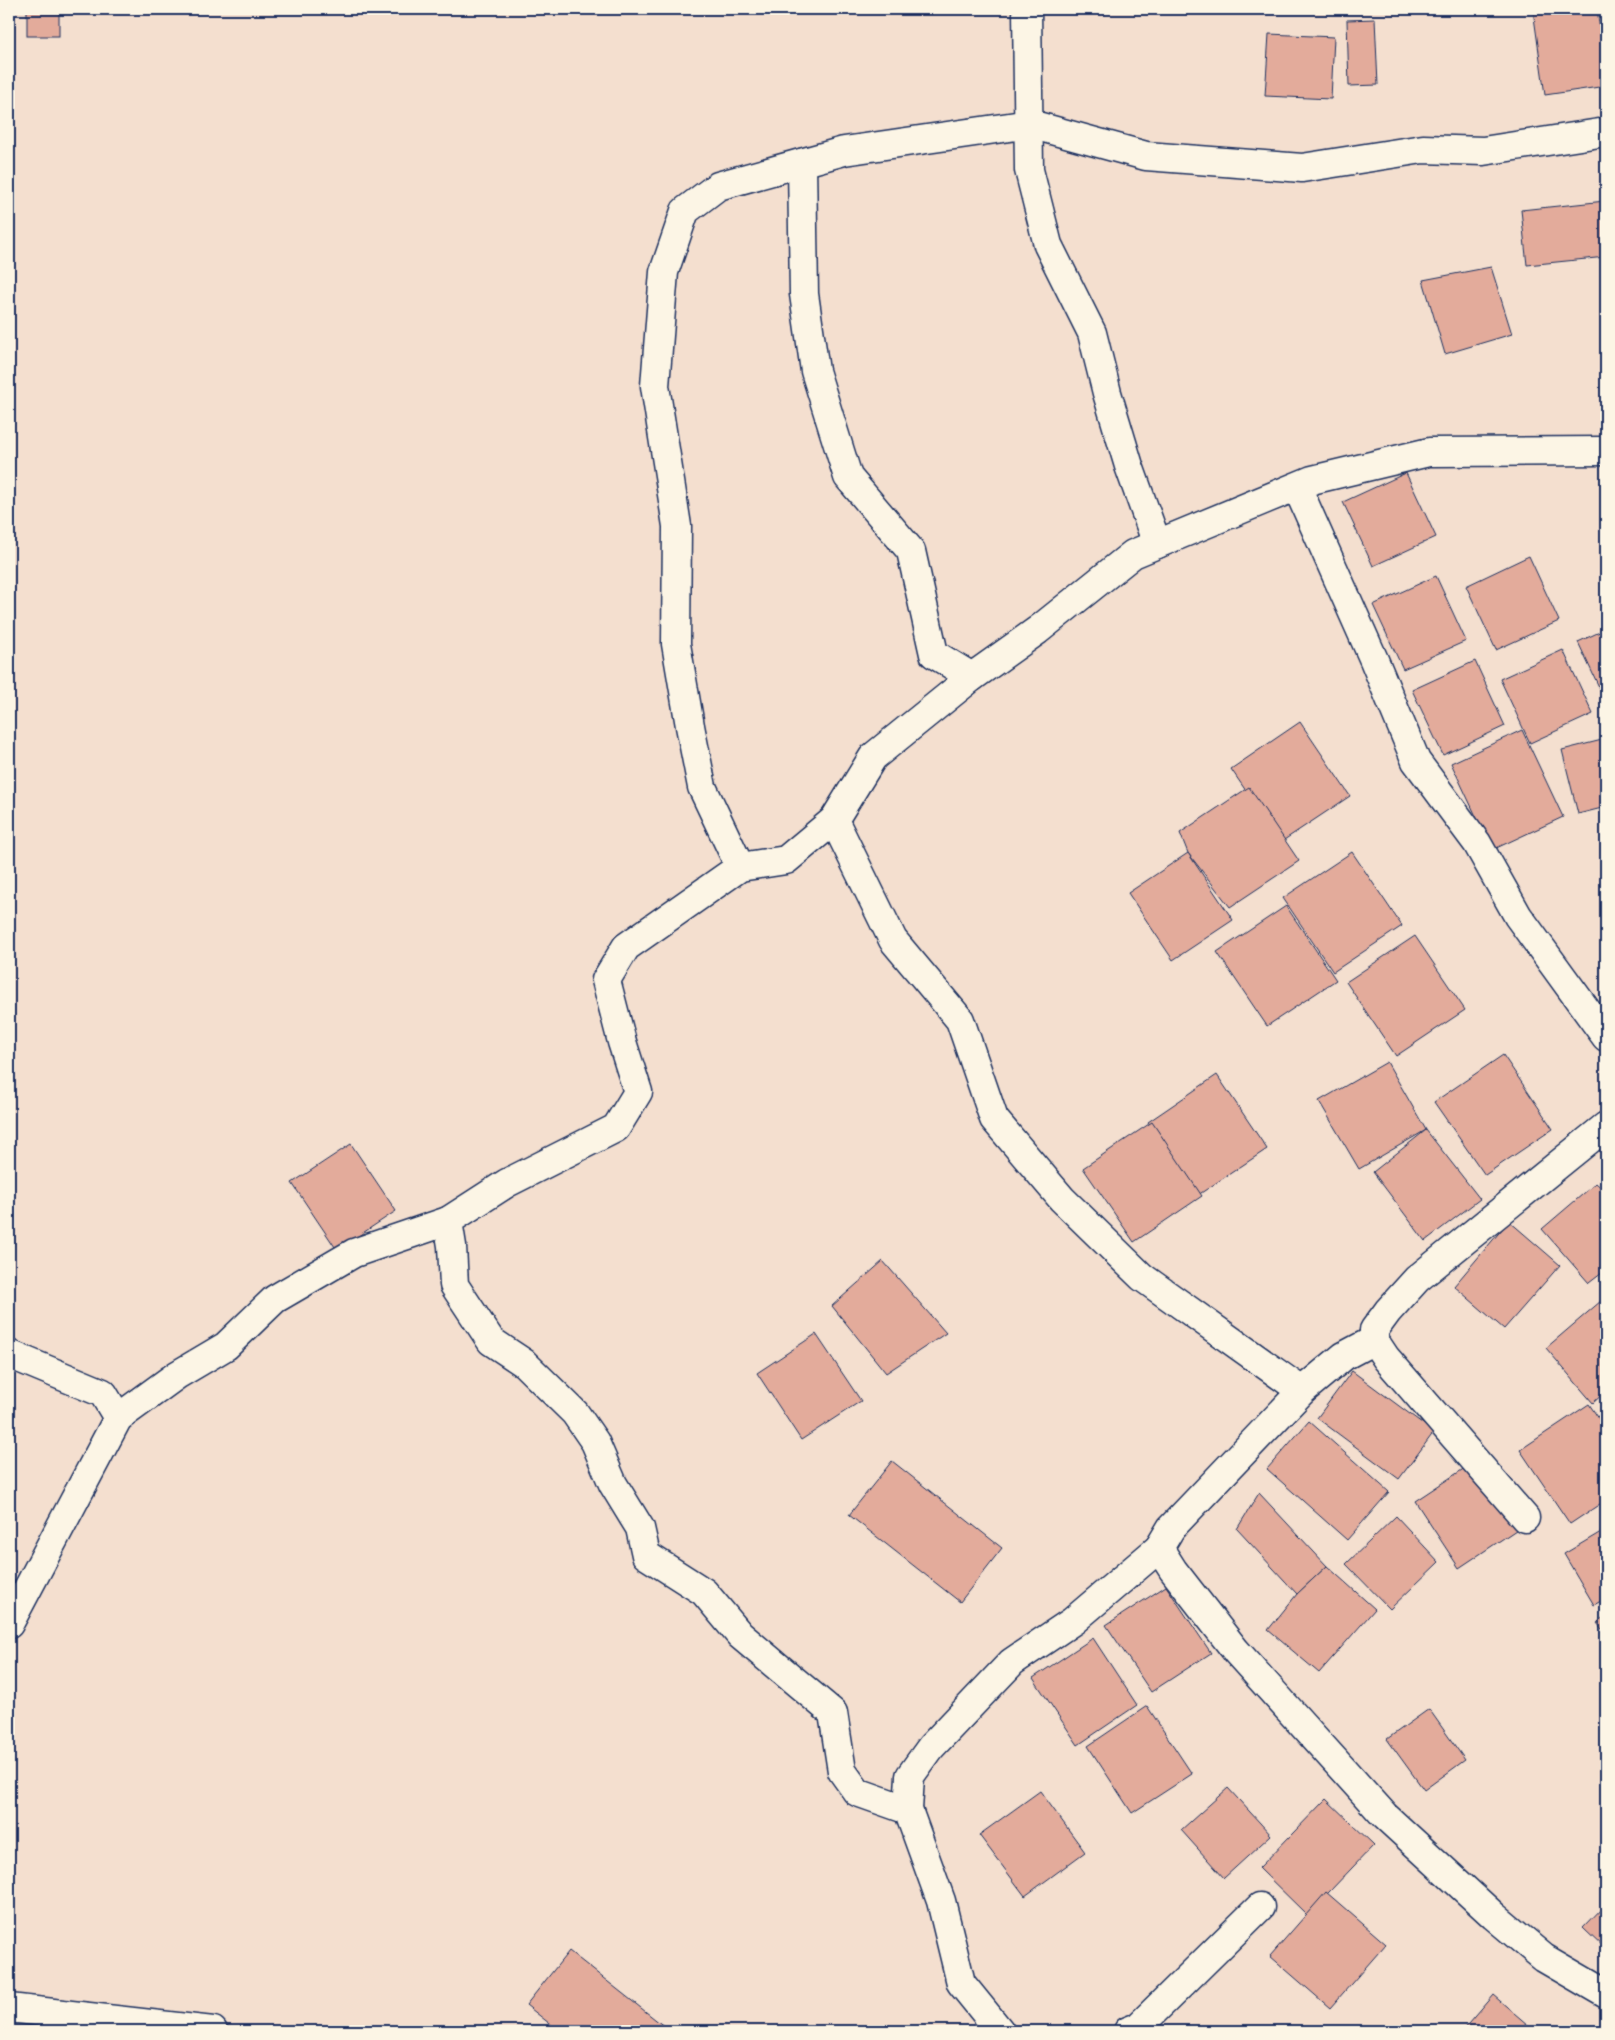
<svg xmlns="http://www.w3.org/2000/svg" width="1615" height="2040" font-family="Kalam,sans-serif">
<rect width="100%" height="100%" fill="#f4dfcf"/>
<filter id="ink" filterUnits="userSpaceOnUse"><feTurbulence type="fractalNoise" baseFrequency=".02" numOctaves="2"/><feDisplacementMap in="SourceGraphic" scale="10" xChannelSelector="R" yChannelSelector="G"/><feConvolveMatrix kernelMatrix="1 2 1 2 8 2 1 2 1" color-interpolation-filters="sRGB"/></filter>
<g filter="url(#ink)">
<g fill="#e3ab9b" stroke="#1b2f5e">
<rect x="27" y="9" width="32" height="27"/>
<polygon points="1544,9 1597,9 1606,71 1606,86 1545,95 1533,10"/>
<polygon points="1375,19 1378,85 1349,86 1347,20"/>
<polygon points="1269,34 1334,37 1331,99 1265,96"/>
<polygon points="1605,201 1606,257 1527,265 1521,210"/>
<polygon points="1491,267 1512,334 1445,354 1423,280"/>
<polygon points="1406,473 1436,537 1373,566 1343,502"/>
<polygon points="1529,556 1559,621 1496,650 1466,586"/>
<polygon points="1436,576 1466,641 1403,669 1373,605"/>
<polygon points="1606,629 1606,702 1578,642"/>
<polygon points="1563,650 1593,714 1530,743 1500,679"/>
<polygon points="1475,661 1505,726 1443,755 1412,690"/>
<polygon points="1300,722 1350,796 1281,842 1231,769"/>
<polygon points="1522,730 1563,817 1492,850 1451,763"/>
<polygon points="1606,739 1606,807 1578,814 1562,750"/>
<polygon points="1249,787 1299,861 1230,907 1188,853 1180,833"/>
<polygon points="1352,852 1402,926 1333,972 1283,898"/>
<polygon points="1188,853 1233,920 1173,960 1128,893"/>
<polygon points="1286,906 1336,980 1267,1026 1217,952"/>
<polygon points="1415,936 1465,1010 1396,1056 1346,982"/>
<polygon points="1503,1055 1553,1129 1485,1175 1434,1102"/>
<polygon points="1387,1062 1426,1130 1359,1169 1319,1101"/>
<polygon points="1217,1075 1267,1149 1198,1195 1148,1122"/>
<polygon points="1152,1122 1202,1196 1134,1242 1083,1168"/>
<polygon points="1426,1130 1480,1199 1425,1241 1373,1172"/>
<polygon points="351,1144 396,1211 337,1250 292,1183"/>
<polygon points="1596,1183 1606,1192 1606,1270 1589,1283 1542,1229"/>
<polygon points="1509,1221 1560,1265 1504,1329 1454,1286"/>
<polygon points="883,1261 946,1333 886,1373 832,1306"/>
<polygon points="1601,1301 1606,1307 1606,1391 1593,1403 1546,1348"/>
<polygon points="816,1334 861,1401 801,1440 757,1373"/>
<polygon points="1352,1371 1434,1432 1399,1479 1317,1418"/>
<polygon points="1589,1404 1606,1429 1606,1500 1570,1524 1520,1450"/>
<polygon points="1309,1421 1389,1492 1347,1540 1267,1469"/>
<polygon points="892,1461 1002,1548 960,1602 849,1515"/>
<polygon points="1474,1462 1519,1528 1459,1568 1415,1501"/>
<polygon points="1259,1493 1327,1566 1297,1594 1237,1529"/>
<polygon points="1396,1516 1439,1562 1390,1609 1346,1564"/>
<polygon points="1606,1529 1606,1598 1594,1605 1564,1554"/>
<polygon points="1327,1566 1375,1609 1319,1673 1268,1630 1297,1594"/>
<polygon points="1166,1586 1211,1653 1151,1692 1106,1625"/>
<polygon points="1606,1615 1606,1634 1597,1623"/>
<polygon points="1093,1638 1137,1705 1078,1745 1033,1678"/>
<polygon points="1147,1706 1192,1774 1132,1813 1088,1746"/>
<polygon points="1429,1709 1465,1760 1424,1790 1387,1739"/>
<polygon points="1228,1788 1271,1835 1224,1878 1181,1830"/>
<polygon points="1040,1791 1085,1852 1025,1896 979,1835"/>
<polygon points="1326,1799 1374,1845 1307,1915 1259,1868"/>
<polygon points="1326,1892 1386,1944 1330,2008 1270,1956"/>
<polygon points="1606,1904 1606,1950 1583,1928"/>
<polygon points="569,1951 670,2031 559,2031 526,2005"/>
<polygon points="1493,1995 1535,2031 1462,2031"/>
</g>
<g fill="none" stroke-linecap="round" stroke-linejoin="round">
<defs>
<g id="minor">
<polyline points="1027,9 1029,170 1048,245 1092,333 1107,393 1129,466 1157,544"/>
<polyline points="802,163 804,294 815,371 848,477 911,551 934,654 972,677"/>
<polyline points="1297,487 1374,660 1416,761 1477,843 1518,916 1606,1037"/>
<polyline points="834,820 893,940 960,1020 994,1119 1062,1199 1142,1277 1302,1391"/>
<polyline points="740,867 702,787 690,726 676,644 677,526 655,386 664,272 685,211 718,186 844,151 1030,124 1146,156 1302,168 1423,149 1483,151 1606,132"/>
<polyline points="1374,1340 1344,1356 1302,1391 1171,1528 1159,1548 1173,1570 1236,1651 1385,1816 1494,1916 1544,1958 1606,1994"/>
<polyline points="9,1354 103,1393 118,1418"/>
<polyline points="1525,1518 1386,1358 1374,1340 1374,1330 1388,1311 1417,1279 1606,1126"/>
<polyline points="9,1624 118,1418 177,1375 226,1346 275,1299 354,1253 448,1221"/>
<polyline points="908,1810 857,1792 842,1771 833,1713 740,1635 704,1592 646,1555 640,1528 613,1484 595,1442 575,1413 524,1363 491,1341 454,1285 452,1246 448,1221 507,1183 616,1128 638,1092 622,1042 606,980 626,947 740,867 786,860 834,820 873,757 972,677 1038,630 1133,554 1312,480 1429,452 1606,451"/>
<polyline points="9,2008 213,2031"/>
<polyline points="1000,2031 961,1983 941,1901 908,1810 910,1776 931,1747 1012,1662 1073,1621 1159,1548"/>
<polyline points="1128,2031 1138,2027 1260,1907"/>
</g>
</defs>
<use href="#minor" stroke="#1b2f5e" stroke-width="31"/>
<use href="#minor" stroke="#fcf5e5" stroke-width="28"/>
</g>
</g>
<rect width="1615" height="2040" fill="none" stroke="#fcf5e5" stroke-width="30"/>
<rect x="15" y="15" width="1585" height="2010" fill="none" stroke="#1b2f5e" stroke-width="2" filter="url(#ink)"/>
</svg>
